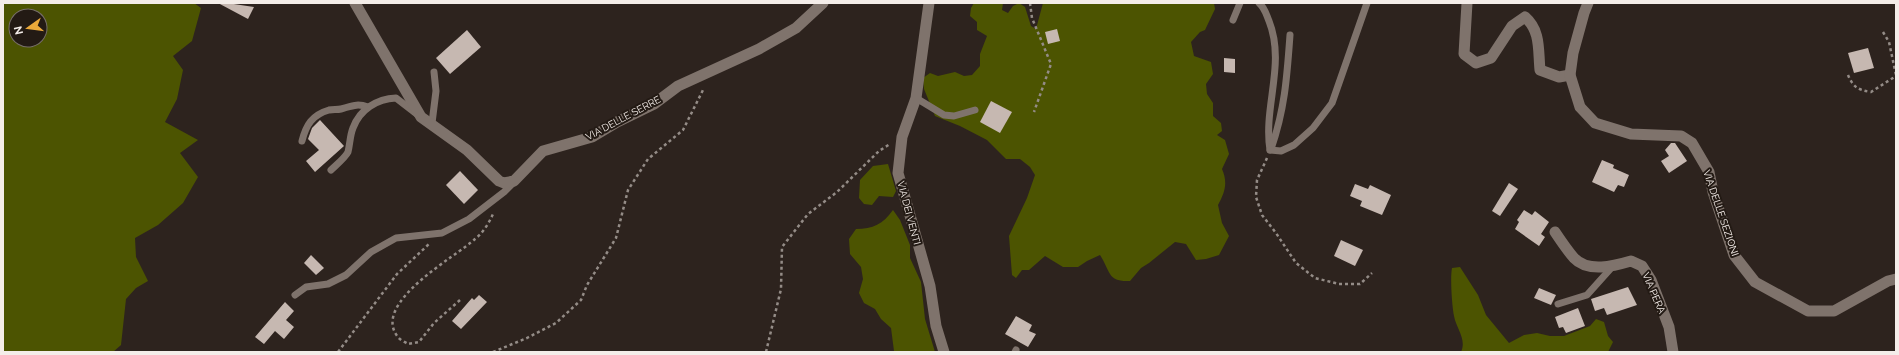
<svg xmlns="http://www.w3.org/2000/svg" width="1899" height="355" font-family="Raleway,sans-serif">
<rect width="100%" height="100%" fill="#2d231e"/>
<g fill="#4c5401" fill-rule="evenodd">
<path d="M3,3H194L201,8L192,41L173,56L183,70L177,99L165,122L198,140L180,153L198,177L183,203L158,225L135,238L136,257L148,281L136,288L126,299L121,345L113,352H3ZM16,16H40V40H16Z"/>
<path d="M974,3H1003L1002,10L1008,13L1013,6L1019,3L1025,7L1031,26L1036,29L1043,3H1214L1215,9L1205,30L1200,32L1191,42L1194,56L1211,62L1213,74L1206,84L1207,94L1213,103V116L1221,123L1222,131L1217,135L1225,140L1229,154L1222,169C1228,183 1225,192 1218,205L1222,223L1229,236L1219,255L1206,259L1196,260L1186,244L1175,242L1149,263L1141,268L1130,281C1107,282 1111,272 1100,255L1087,261L1078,267H1063L1045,256L1029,270H1022L1016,278L1012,275L1009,236L1027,198L1035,175L1030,167L1020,159H1006L987,140L960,126L935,116L924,89L923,78L930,73L938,76L955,72L964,76L972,75L980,66V54L987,36L977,30V22L970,16L971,8Z"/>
<polygon points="888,164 896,191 893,197 879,196 872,205 864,204 859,198 860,180 873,166"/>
<path d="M893,210L900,220L910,245V258L921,282L925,319L935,352L894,351L891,328L881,319L875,309L864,303L859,293L863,279L861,267L850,254L849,239L856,229C873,229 883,224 893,210Z"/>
<path d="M1460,267L1478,295L1486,315L1509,343L1524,335L1537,333L1550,336H1564L1590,326L1596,319L1604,322L1608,336L1613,342L1608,352H1461C1467,339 1456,328 1454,316C1452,306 1450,278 1452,268Z"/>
</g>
<g fill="#c6b8b1">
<polygon points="218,3 227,3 254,7 248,19"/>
<polygon points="1057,29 1060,41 1048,44 1045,32"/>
<polygon points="467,30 481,47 450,74 436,58"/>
<polygon points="1868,48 1874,68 1854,73 1848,53"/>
<polygon points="1224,58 1235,59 1235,73 1224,72"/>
<polygon points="991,101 1012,112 1000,133 980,122"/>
<polygon points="320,120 344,146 315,172 306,161 319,150 308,139 312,128"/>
<polygon points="1671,143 1675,143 1687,161 1669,173 1661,161 1669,156 1665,150"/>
<polygon points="1602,160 1614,165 1613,168 1629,175 1624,187 1618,185 1614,192 1592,182"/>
<polygon points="460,171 478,190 464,204 446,185"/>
<polygon points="1509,183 1518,189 1500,216 1492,211"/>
<polygon points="1355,184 1368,189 1370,185 1391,195 1382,215 1360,206 1362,201 1350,196"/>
<polygon points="1524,210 1532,215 1535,211 1549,222 1541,234 1545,237 1539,246 1515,229 1519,222 1517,220"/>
<polygon points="1341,240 1363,250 1355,266 1334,256"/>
<polygon points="311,255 324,268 316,275 304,263"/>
<polygon points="1628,287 1637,305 1607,315 1604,308 1595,311 1591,299"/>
<polygon points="1539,288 1556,295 1551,305 1534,298"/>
<polygon points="479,295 487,302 461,329 452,321 472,298 474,300"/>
<polygon points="285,302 294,311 286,320 294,327 284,339 275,331 264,344 255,337"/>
<polygon points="1578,308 1585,326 1566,333 1563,327 1559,328 1555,317"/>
<polygon points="1016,316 1032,325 1029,331 1036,334 1028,347 1005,334"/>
</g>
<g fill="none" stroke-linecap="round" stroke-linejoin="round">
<g stroke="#948c87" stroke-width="2.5" stroke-dasharray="3 3" stroke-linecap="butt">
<polyline points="1030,3 1032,18 1051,64 1034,112"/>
<polyline points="1883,32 1889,42 1896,75"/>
<path d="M1848,75C1853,87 1858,90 1871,92L1896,76"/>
<polyline points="1267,158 1257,180 1256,197 1262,215 1276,233 1296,263 1315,278 1339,284 1360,284 1372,273"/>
<path d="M460,300L434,323L419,342L408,344C405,342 400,340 398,337C370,303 457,256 475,239C483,233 489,223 493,214"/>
<polyline points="338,352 397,274 429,244"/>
<polyline points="493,352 527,338 556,323 581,300 587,285 616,238 628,190 648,159 683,130 704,88"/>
<polyline points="766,352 781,289 782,247 808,214 837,192 879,151 890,144"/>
</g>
<g stroke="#7f736c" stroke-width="7">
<path d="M1259,3C1265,8 1266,14 1269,21C1286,64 1263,107 1270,150"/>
<polyline points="1233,20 1240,3"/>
<polyline points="916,98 944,115 954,116 975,110"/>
<polyline points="432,123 436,91 434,72"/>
<path d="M302,141C306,125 312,115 329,110C333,109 337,110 341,109C352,106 357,103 368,107"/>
<path d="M1271,149C1285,109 1287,76 1290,35"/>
<polyline points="1270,150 1281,151 1294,145 1313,128 1332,103 1367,3"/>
<path d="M331,170C336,165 345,158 348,152C350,144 350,135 353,128C360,109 377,99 396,98L418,115"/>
<polyline points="295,295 306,287 328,284 346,275 371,252 396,238 442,233 469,219 504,192 514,182"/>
<polyline points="1558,304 1587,295 1613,266"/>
<polyline points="1015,352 1016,350"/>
</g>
<g stroke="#7f736c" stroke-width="11">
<polyline points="355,3 421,117 467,150 499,181 504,183 514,181 543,151 592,137 617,122 654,104 678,86 759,49 796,28 823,3"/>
<polyline points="929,3 916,98 902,137 898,173 930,286 936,326 944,352"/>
<path d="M1467,3L1464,54L1476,63L1491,58L1512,26L1525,17C1541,31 1538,50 1540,70L1559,77L1570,75"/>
<path d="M1555,232C1561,241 1567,250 1574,258C1588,273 1614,266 1631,261L1642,266L1651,280L1669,327L1673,352"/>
</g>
<polyline stroke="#7f736c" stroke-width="11" points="1588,3 1584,13 1573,53 1570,75 1580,107 1595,123 1631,134 1681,136 1692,143 1709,172 1713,192 1734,255 1755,282 1808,311 1834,311 1888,281 1896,279"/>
</g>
<g text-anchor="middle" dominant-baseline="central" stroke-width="4" stroke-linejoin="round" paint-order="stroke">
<g font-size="10" fill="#f4ede9" stroke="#231a14">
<text transform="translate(623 118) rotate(-28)">VIA DELLE SERRE</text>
<text transform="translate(909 213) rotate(75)">VIA DEI VENTI</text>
<text transform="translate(1721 213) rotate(71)">VIA DELLE SEZIONI</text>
<text transform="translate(1654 293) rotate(67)">VIA PERA</text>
</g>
</g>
<rect width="1899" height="355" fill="none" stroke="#f4ede9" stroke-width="8"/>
<g transform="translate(28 28) rotate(256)"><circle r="19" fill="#231a14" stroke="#776e69"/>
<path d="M0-3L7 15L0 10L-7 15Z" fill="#eba93a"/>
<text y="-6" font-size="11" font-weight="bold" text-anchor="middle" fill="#f4ede9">N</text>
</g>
</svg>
